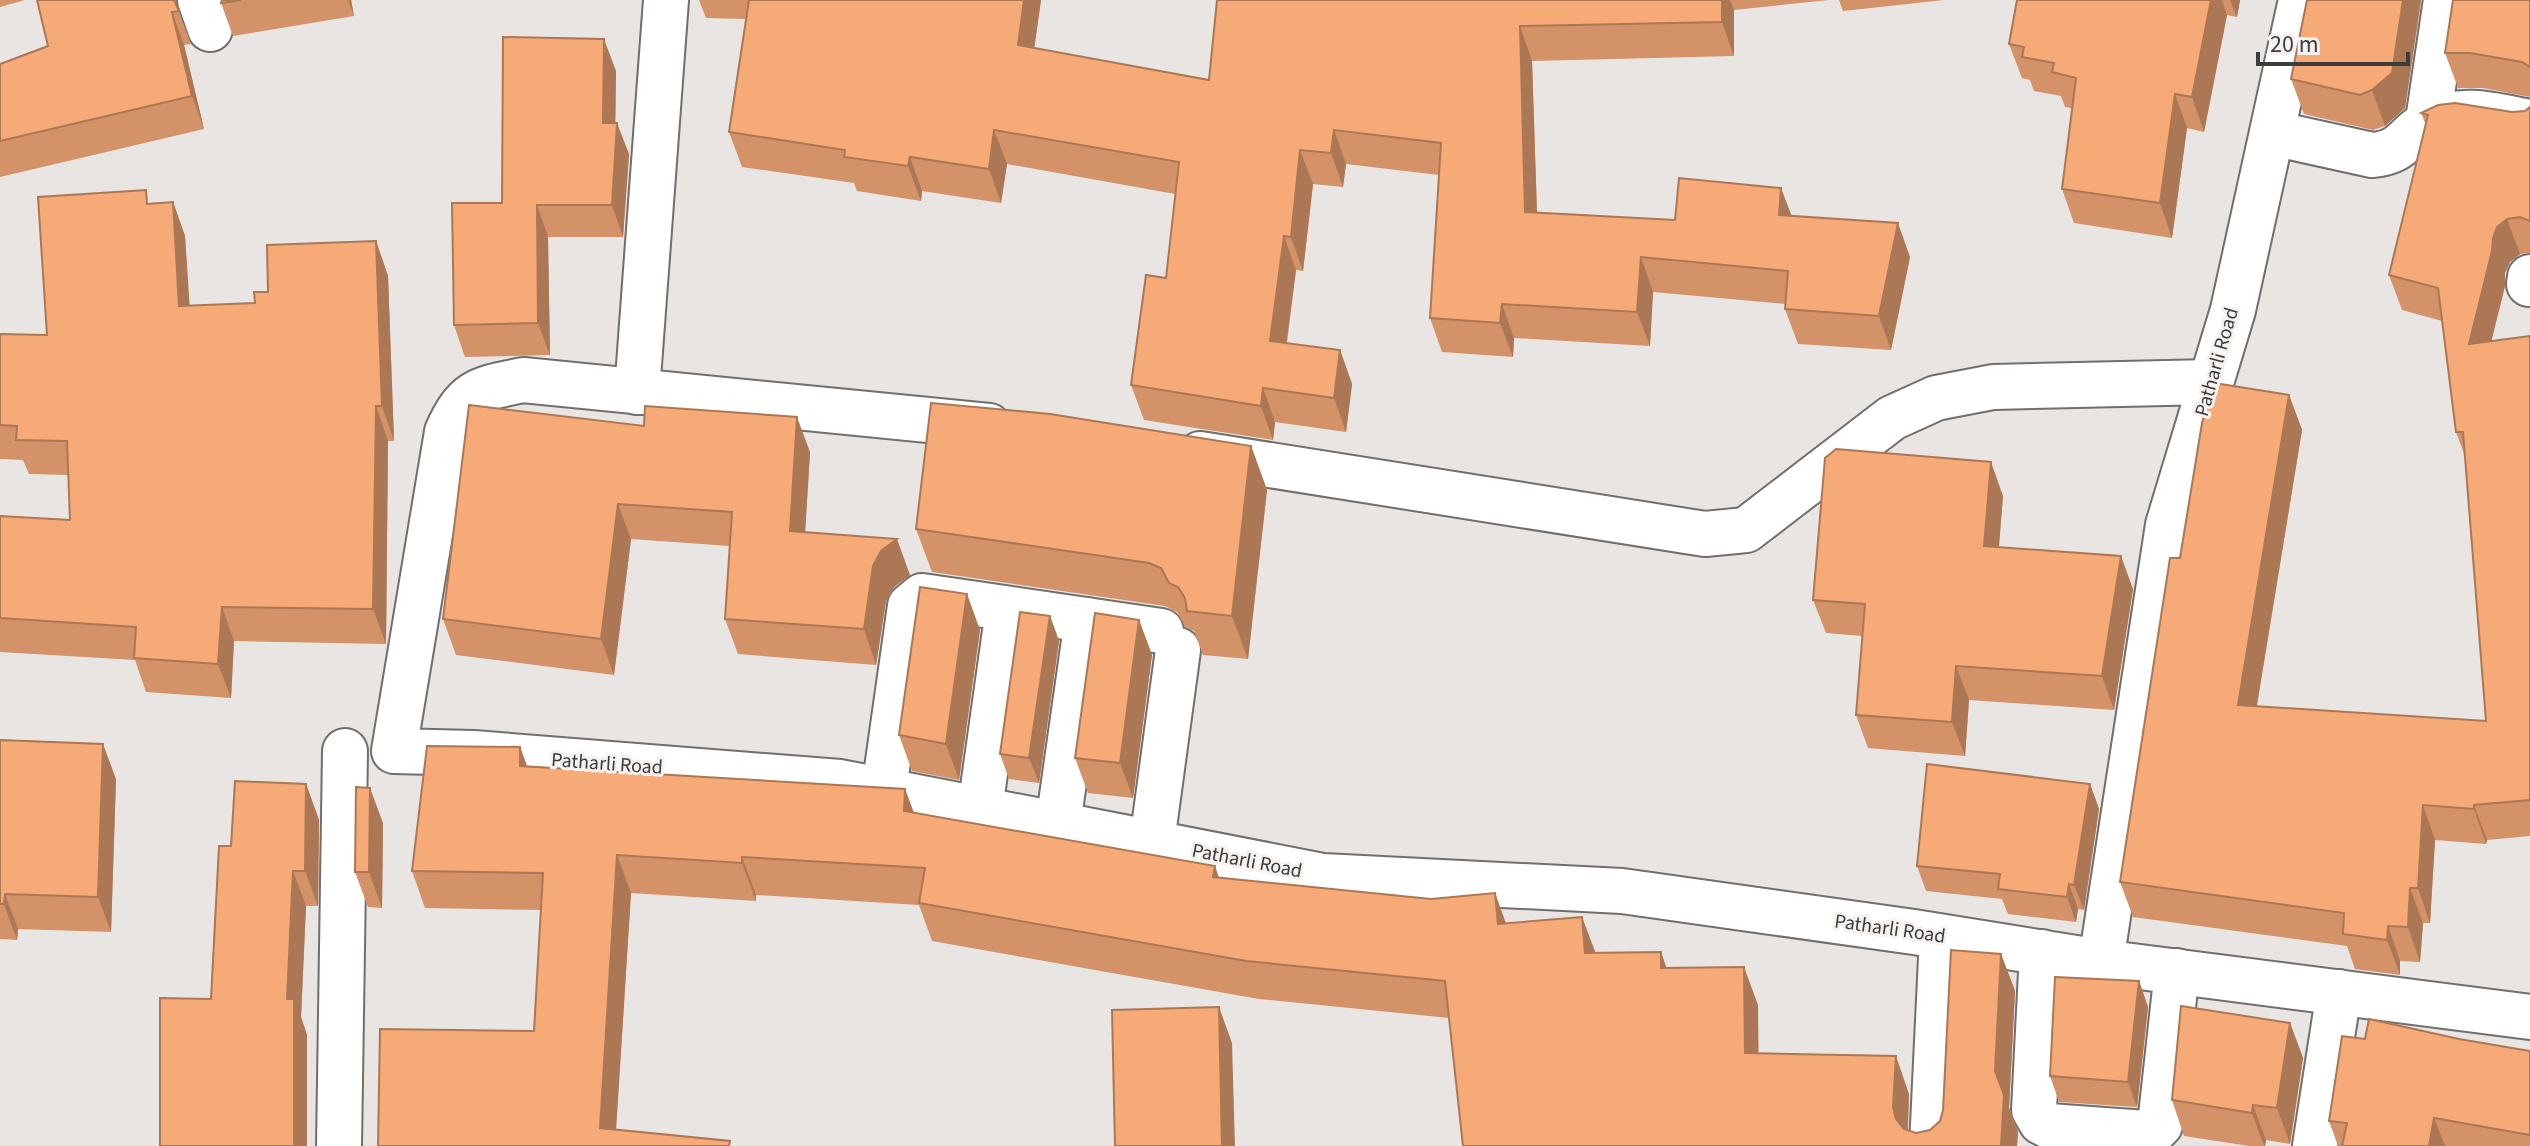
<svg xmlns="http://www.w3.org/2000/svg" width="2530" height="1146" font-family="'Source Sans 3',sans-serif">
<rect width="100%" height="100%" fill="#e8e5e3"/>
<g fill="none" stroke-linecap="round" stroke-linejoin="round">
<defs>
<g id="minor">
<polyline points="200,0 210,29"/>
<polyline points="2428,121 2446,0"/>
<path d="M2272,133L2372,155C2407,152 2405,133 2431,121C2463,105 2497,116 2530,122"/>
<polyline points="2529,284 2530,277"/>
<polyline points="637,392 666,0"/>
<path d="M989,426L523,380C480,389 466,389 447,432L394,751L473,753L840,782L1323,876L1622,891L1914,932L2101,962L2530,1017"/>
<polyline points="1200,454 1705,534 1746,530 1892,418 1936,398 1993,387 2211,382"/>
<polyline points="884,790 910,606 922,596 1161,631"/>
<polyline points="980,809 1008,610"/>
<polyline points="1058,824 1087,620"/>
<polyline points="1152,842 1178,650"/>
<polyline points="2042,952 2034,1110 2041,1122 2049,1126 2146,1133 2154,1131 2160,1125 2177,971"/>
<polyline points="2101,962 2168,525 2233,310 2301,0"/>
<polyline points="339,1146 345,751"/>
<polyline points="1932,1146 1942,937"/>
<polyline points="2315,1146 2339,992"/>
</g>
</defs>
<use href="#minor" stroke="#716e6d" stroke-width="48"/>
<use href="#minor" stroke="#fff" stroke-width="44"/>
</g>
<g fill="#d39267">
<polygon points="0,0 25,0 0,7"/>
<polygon points="37,0 176,0 176,4 191,44 184,45 204,129 0,177 0,64 48,46"/>
<polygon points="222,0 351,0 354,16 233,36 221,3"/>
<polygon points="699,0 1041,0 1034,48 1209,80 1217,0 1829,0 1734,10 1734,56 1532,61 1537,212 1675,220 1791,216 1910,257 1891,350 1798,344 1785,309 1786,304 1653,292 1650,346 1514,338 1513,357 1442,352 1430,318 1439,175 1346,164 1343,187 1313,184 1303,271 1296,270 1287,343 1340,350 1352,384 1346,432 1275,422 1273,440 1144,420 1131,385 1166,278 1175,194 1007,164 1001,203 922,191 921,201 857,191 854,183 742,167 729,132 746,19 706,18"/>
<polygon points="1839,0 1944,0 1843,11"/>
<polygon points="2017,0 2240,0 2237,17 2227,15 2204,132 2187,128 2172,238 2074,223 2062,189 2072,108 2065,107 2061,96 2034,91 2030,80 2022,78 2009,44"/>
<polygon points="2307,0 2421,0 2405,108 2385,126 2373,130 2304,114 2291,79"/>
<polygon points="2530,0 2530,97 2483,88 2458,88 2445,53"/>
<polygon points="616,71 615,123 629,154 623,237 548,237 550,355 465,357 454,325 502,203"/>
<polygon points="2530,107 2530,253 2520,254 2510,262 2505,273 2505,286 2491,341 2530,336 2530,836 2487,840 2486,844 2435,840 2430,923 2423,923 2420,962 2400,961 2400,975 2355,969 2347,946 2133,917 2120,882 2180,558 2289,395 2302,430 2257,706 2486,721 2465,456 2456,432 2442,321 2402,310 2389,275 2426,125 2421,113 2512,112 2525,111"/>
<polygon points="173,202 185,236 189,306 255,303 268,292 376,241 388,276 394,441 388,441 386,644 234,641 231,698 146,692 135,660 0,652 0,516 70,520 68,475 29,474 23,460 0,459 0,334 47,335 151,203"/>
<polygon points="469,405 810,452 805,532 910,575 894,587 886,601 876,665 738,654 725,619 730,546 631,539 614,675 456,655 443,619"/>
<polygon points="1251,446 1267,490 1248,659 1203,655 1194,631 1185,627 1177,612 1165,606 932,572 916,529"/>
<polygon points="2003,496 1999,547 2133,589 2114,710 1969,700 1965,756 1868,748 1856,715 1862,636 1826,633 1813,600"/>
<polygon points="1050,616 1059,641 1039,783 1009,779 1000,754"/>
<polygon points="1139,620 1152,655 1133,798 1088,793 1075,758"/>
<polygon points="980,630 959,780 912,771 899,735"/>
<polygon points="0,740 116,779 111,932 18,929 17,940 0,939"/>
<polygon points="520,747 527,766 905,789 914,813 1219,878 1431,899 1495,893 1506,923 1595,953 1661,952 1666,968 1758,1005 1758,1053 1909,1094 1908,1130 1916,1133 1930,1130 1940,1121 2001,954 2015,991 2009,1108 2018,1132 2017,1146 1463,1146 1449,1018 1259,999 932,941 919,905 756,895 756,901 631,893 616,1129 378,1146 534,1031 541,910 425,908 412,871"/>
<polygon points="306,784 319,820 318,906 306,906 301,1017 307,1035 307,1146 160,1146 211,999 231,846"/>
<polygon points="2090,784 2099,809 2084,910 2078,909 2076,922 2008,914 2002,899 1926,891 1917,866"/>
<polygon points="383,823 382,908 368,907 355,872"/>
<polygon points="2139,981 2148,1007 2137,1107 2059,1102 2050,1076"/>
<polygon points="2290,1023 2303,1058 2290,1144 2266,1140 2265,1146 2249,1146 2184,1136 2172,1100"/>
<polygon points="2365,1039 2459,1039 2530,1051 2530,1146 2338,1146 2329,1121"/>
</g>
<g fill="#ac7754">
<polygon points="348,0 351,0 354,16"/>
<polygon points="1024,0 1041,0 1030,79 1018,45"/>
<polygon points="1722,0 1730,0 1734,10 1734,56 1722,22"/>
<polygon points="2211,0 2222,0 2227,15 2204,132 2192,97"/>
<polygon points="2230,0 2240,0 2237,17"/>
<polygon points="2403,0 2421,0 2405,108 2385,126 2372,90"/>
<polygon points="172,12 184,45 204,129 192,96"/>
<polygon points="1520,26 1532,61 1538,246 1525,212"/>
<polygon points="604,39 616,71 615,155 603,123"/>
<polygon points="2175,94 2187,128 2172,238 2160,203"/>
<polygon points="617,123 629,154 623,237 612,205"/>
<polygon points="994,130 1007,164 1001,203 989,169"/>
<polygon points="1334,130 1346,164 1343,187 1331,153"/>
<polygon points="1300,150 1313,184 1303,271 1291,237"/>
<polygon points="910,157 922,191 921,201 908,166"/>
<polygon points="1781,188 1794,222 1779,215"/>
<polygon points="173,202 185,236 192,340 179,306"/>
<polygon points="537,205 548,237 550,355 538,323"/>
<polygon points="2507,219 2520,254 2510,262 2505,273 2505,286 2482,379 2469,344 2493,238 2497,227"/>
<polygon points="1898,223 1910,257 1891,350 1879,316"/>
<polygon points="1284,236 1296,270 1282,375 1270,341"/>
<polygon points="376,241 388,276 394,441 382,406"/>
<polygon points="1641,257 1653,292 1650,346 1637,312"/>
<polygon points="1502,304 1514,338 1513,357 1500,323"/>
<polygon points="1340,350 1352,384 1346,432 1334,398"/>
<polygon points="1263,388 1275,422 1273,440 1261,406"/>
<polygon points="2289,395 2302,430 2251,740 2238,705"/>
<polygon points="376,406 388,441 386,644 373,609"/>
<polygon points="797,417 810,452 803,567 790,531"/>
<polygon points="1251,446 1267,490 1248,659 1232,616"/>
<polygon points="1991,462 2003,496 1996,580 1984,546"/>
<polygon points="618,504 631,539 614,675 601,639"/>
<polygon points="897,539 910,575 894,587 886,601 876,665 864,629 873,566 881,551"/>
<polygon points="2121,556 2133,589 2114,710 2102,676"/>
<polygon points="967,594 980,630 959,780 946,744"/>
<polygon points="222,607 234,641 231,698 218,664"/>
<polygon points="1050,616 1059,641 1039,783 1029,758"/>
<polygon points="1139,620 1152,655 1133,798 1120,763"/>
<polygon points="1956,666 1969,700 1965,756 1952,722"/>
<polygon points="103,744 116,779 111,932 98,897"/>
<polygon points="520,747 534,785 520,766"/>
<polygon points="306,784 319,820 318,906 305,871"/>
<polygon points="2090,784 2099,809 2084,910 2074,885"/>
<polygon points="370,788 383,823 382,908 369,872"/>
<polygon points="905,789 919,827 904,811"/>
<polygon points="2423,805 2435,840 2430,923 2418,888"/>
<polygon points="2474,805 2487,840 2486,844 2474,809"/>
<polygon points="617,855 631,893 615,1146 600,1128"/>
<polygon points="742,857 756,895 756,901 742,863"/>
<polygon points="1215,866 1228,904 1213,877"/>
<polygon points="293,871 306,906 301,1017 307,1035 307,1146 294,1146 287,999"/>
<polygon points="2069,884 2078,909 2076,922 2067,897"/>
<polygon points="2410,888 2423,923 2420,962 2408,927"/>
<polygon points="1495,893 1508,930 1498,924"/>
<polygon points="5,894 18,929 17,940 4,904"/>
<polygon points="1582,917 1596,954 1585,953"/>
<polygon points="2388,926 2400,961 2400,975 2387,940"/>
<polygon points="1661,952 1674,990 1661,968"/>
<polygon points="2001,954 2015,991 2009,1108 2018,1132 2017,1146 2001,1146 1995,1071"/>
<polygon points="1744,967 1758,1005 1759,1091 1745,1053"/>
<polygon points="2139,981 2148,1007 2137,1107 2128,1082"/>
<polygon points="1219,1007 1232,1043 1235,1146 1222,1146"/>
<polygon points="2290,1023 2303,1058 2290,1144 2277,1108"/>
<polygon points="1896,1056 1909,1094 1907,1146 1896,1119 1893,1107"/>
<polygon points="2253,1105 2266,1140 2265,1146 2264,1146 2252,1113"/>
<polygon points="2434,1118 2445,1146 2429,1146"/>
</g>
<g fill="#f5aa78" stroke="#ac7754" stroke-width="2">
<polygon points="37,0 174,0 179,11 172,12 192,96 0,141 0,64 48,46"/>
<polygon points="222,0 241,0 221,3"/>
<polygon points="749,0 1024,0 1018,45 1209,80 1217,0 1722,0 1722,22 1520,26 1525,212 1675,220 1679,178 1781,188 1779,215 1898,223 1879,316 1785,309 1788,271 1641,257 1637,312 1502,304 1500,323 1430,318 1441,143 1334,130 1331,153 1300,150 1291,237 1284,236 1270,341 1340,350 1334,398 1263,388 1261,406 1131,385 1146,275 1166,278 1179,162 994,130 989,169 910,157 908,166 844,157 845,150 729,132"/>
<polygon points="2017,0 2211,0 2192,97 2175,94 2160,203 2062,189 2076,78 2052,72 2054,63 2022,57 2024,47 2009,44"/>
<polygon points="2307,0 2403,0 2392,73 2372,90 2360,95 2291,79"/>
<polygon points="2453,0 2530,0 2530,67 2522,62 2470,53 2445,53"/>
<polygon points="503,37 604,39 603,123 617,123 612,205 537,205 538,323 454,325 452,203 502,203"/>
<polygon points="2455,103 2512,112 2525,111 2530,107 2530,221 2520,217 2507,219 2497,227 2493,238 2492,251 2469,344 2530,336 2530,800 2474,805 2474,809 2423,805 2418,888 2410,888 2408,927 2388,926 2387,940 2343,934 2344,913 2120,882 2170,558 2180,558 2202,423 2214,383 2289,395 2238,705 2486,721 2463,432 2456,432 2438,288 2389,275 2428,115 2421,113 2438,105"/>
<polygon points="146,190 147,204 173,202 179,306 255,303 254,292 268,292 267,245 376,241 382,406 376,406 373,609 222,607 218,664 134,658 136,627 0,618 0,516 70,520 67,441 16,440 17,426 0,425 0,334 47,335 38,197"/>
<polygon points="931,403 1050,414 1251,446 1232,616 1187,611 1185,598 1178,587 1169,583 1161,568 1149,563 916,529"/>
<polygon points="469,405 644,426 645,406 797,417 790,531 897,539 881,551 873,566 864,629 725,619 732,512 618,504 601,639 443,619"/>
<polygon points="1836,449 1991,462 1984,546 2121,556 2102,676 1956,666 1952,722 1856,715 1865,604 1813,600 1825,458"/>
<polygon points="920,587 967,594 946,744 899,735"/>
<polygon points="1020,612 1050,616 1029,758 1000,754"/>
<polygon points="1095,613 1139,620 1120,763 1075,758"/>
<polygon points="0,740 103,744 98,897 5,894 4,904 0,904"/>
<polygon points="427,746 520,747 520,766 905,789 904,811 1215,866 1213,877 1431,899 1495,893 1498,924 1582,917 1585,953 1661,952 1661,968 1744,967 1745,1053 1896,1056 1893,1107 1896,1119 1904,1129 1916,1133 1930,1130 1940,1121 1943,1110 1951,950 2001,954 1995,1071 2004,1095 2001,1146 1463,1146 1445,981 1246,961 919,903 925,868 742,857 742,863 617,855 600,1128 730,1141 729,1146 378,1146 380,1029 534,1031 543,873 412,871"/>
<polygon points="1927,764 2090,784 2074,885 2069,884 2067,897 1998,889 2000,874 1917,866"/>
<polygon points="235,781 306,784 305,871 293,871 287,999 294,999 294,1146 160,1146 160,998 211,999 219,846 231,846"/>
<polygon points="356,787 370,788 369,872 355,872"/>
<polygon points="2055,977 2139,981 2128,1082 2050,1076"/>
<polygon points="2181,1006 2290,1023 2277,1108 2253,1105 2252,1113 2172,1100"/>
<polygon points="1219,1007 1222,1146 1115,1146 1112,1010"/>
<polygon points="2369,1019 2459,1039 2530,1051 2530,1135 2434,1118 2429,1146 2342,1146 2347,1123 2329,1121 2342,1036 2365,1039"/>
</g>
<g text-anchor="middle" dominant-baseline="central" stroke-width="6" stroke-linejoin="round" paint-order="stroke">
<g font-size="20" fill="#3d3c3b" stroke="#f5f2f0">
<text transform="translate(2217 362) rotate(-74)">Patharli Road</text>
<text transform="translate(607 764) rotate(4)">Patharli Road</text>
<text transform="translate(1247 861) rotate(11)">Patharli Road</text>
<text transform="translate(1890 929) rotate(8)">Patharli Road</text>
</g>
</g>
<path d="M2258 52v12h150v-12" fill="none" stroke="#3d3c3b" stroke-width="4"/>
<text x="2270" y="52" font-size="24" fill="#3d3c3b" stroke="#f5f2f0" stroke-width="6" paint-order="stroke">20 m</text>
</svg>
